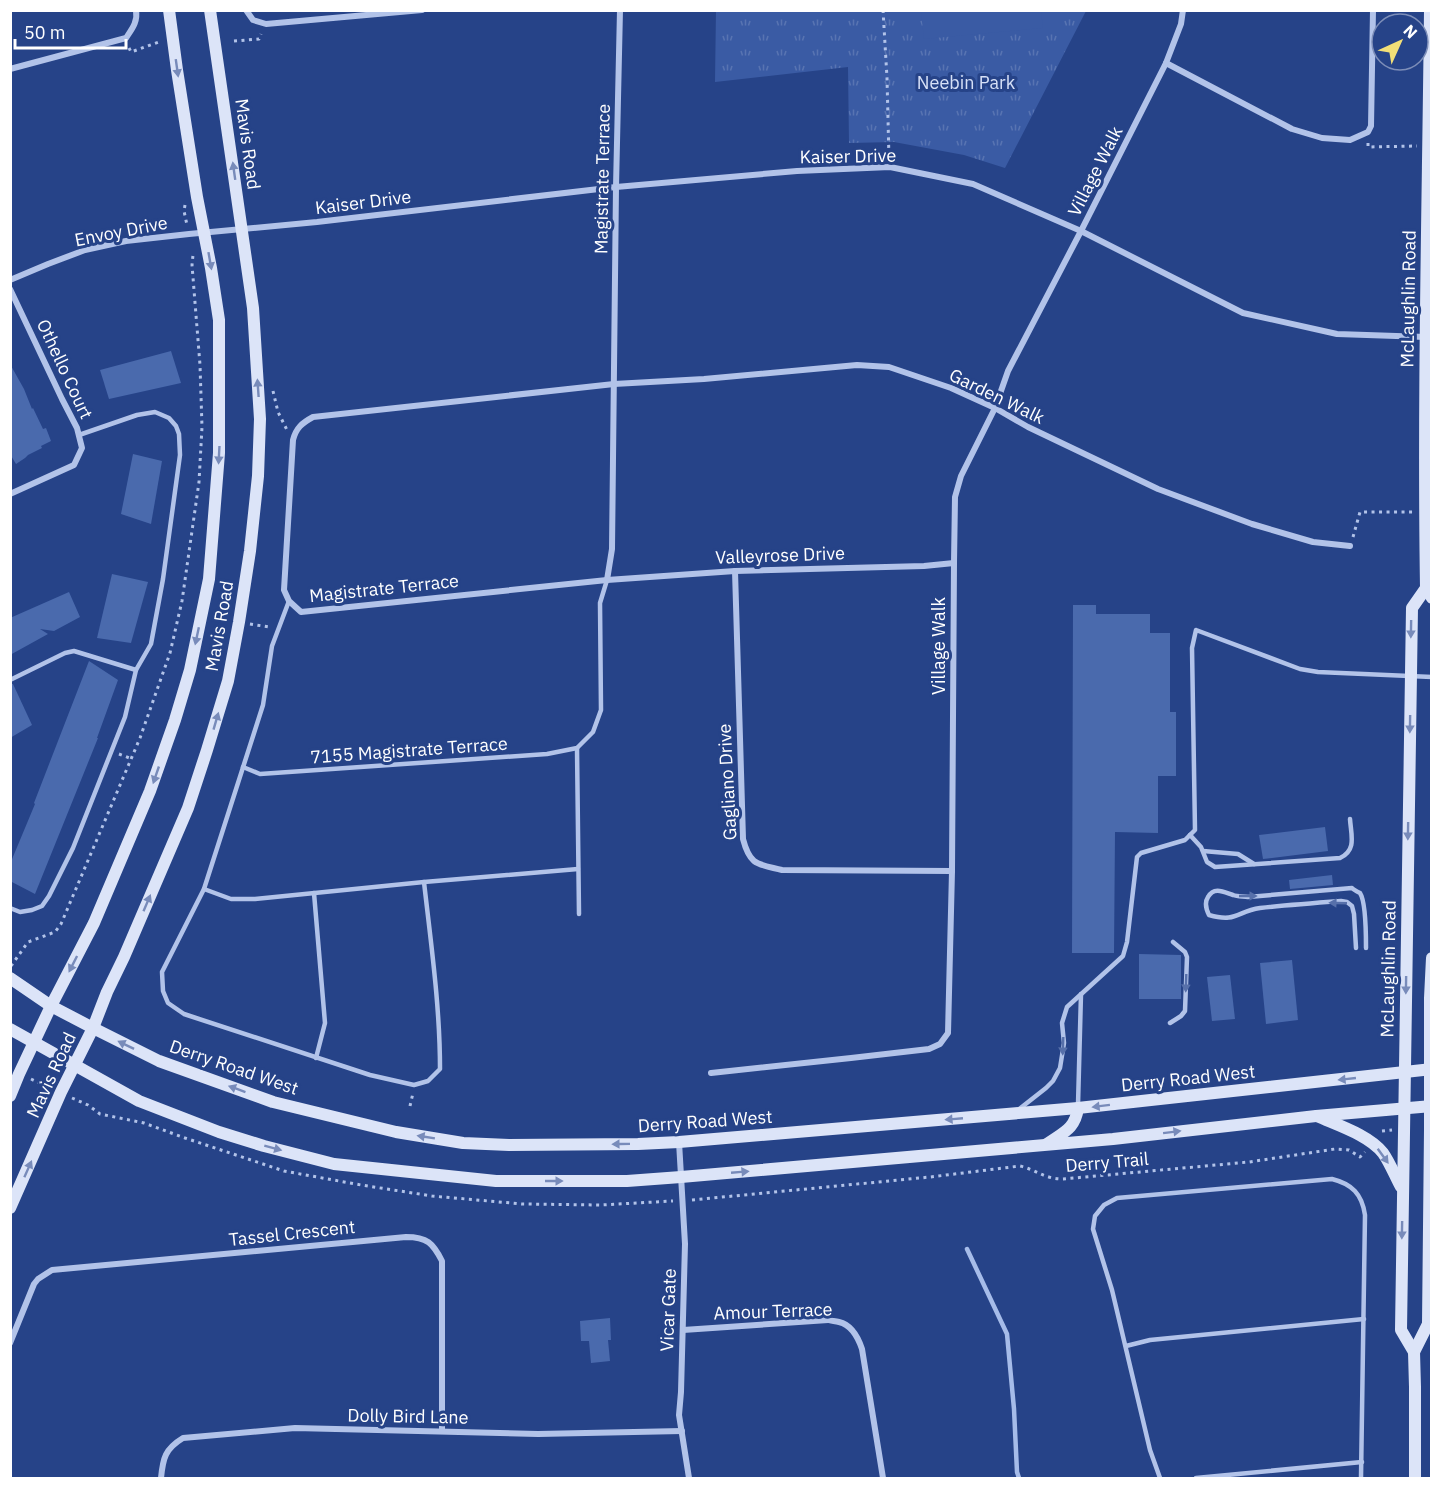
<svg xmlns="http://www.w3.org/2000/svg" width="1442" height="1489" font-family="'IBM Plex Sans',sans-serif">
<defs>
<pattern id="park-tufts" width="24" height="20" patternUnits="userSpaceOnUse" patternTransform="scale(1.5)"><rect width="24" height="20" fill="#3a5ba4"/><path d="M3 7l-1-3M5 7V3M7 7l1-3M15 17l-1-3M17 17v-4M19 17l1-3" fill="none" stroke="#5874b2"/></pattern>
</defs>
<rect width="100%" height="100%" fill="#264388"/>
<polygon fill="url(#park-tufts)" points="716,11 1086,11 1005,168 964,155 894,142 849,143 848,67 715,82"/>
<polygon fill="#3a5ba4" points="921,11 1041,11 1043,28 924,39"/>
<g fill="none" stroke-linecap="round" stroke-linejoin="round">
<polyline stroke="#a6bce9" stroke-width="4.5" points="967,1249 1007,1334 1014,1409 1017,1472 1019,1478"/>
</g>
<g fill="#4a6aad">
<polygon points="171,351 181,383 109,399 100,370"/>
<polygon points="10,364 24,389 32,409 33,408 43,429 46,428 51,441 41,446 42,448 28,455 25,458 16,464 10,454"/>
<polygon points="133,454 162,461 151,524 121,514"/>
<polygon points="112,574 148,582 131,643 97,638"/>
<polygon points="69,592 80,617 54,631 40,629 48,634 10,655 10,618"/>
<polygon points="1073,605 1096,605 1096,614 1150,614 1150,633 1170,633 1170,712 1176,712 1176,776 1158,776 1158,833 1115,832 1114,953 1072,953"/>
<polygon points="89,661 118,680 97,738 98,738 35,894 10,881 10,864 35,804 34,803"/>
<polygon points="10,684 13,684 32,725 10,738"/>
<polygon points="1325,827 1328,851 1263,859 1259,835"/>
<polygon points="1332,875 1333,885 1290,889 1289,880"/>
<polygon points="1139,954 1181,955 1181,999 1139,999"/>
<polygon points="1292,960 1298,1020 1266,1024 1260,963"/>
<polygon points="1230,975 1235,1019 1212,1021 1207,977"/>
<polygon points="610,1318 611,1340 608,1340 610,1361 591,1363 589,1341 581,1341 580,1321"/>
</g>
<g fill="none" stroke-linecap="round" stroke-linejoin="round">
<g stroke="#b2c3e9" stroke-width="3" stroke-dasharray="3 4.5" stroke-linecap="butt">
<polyline points="883,10 887,78 889,159"/>
<polyline points="234,41 259,39 261,34"/>
<polyline points="129,48 131,52 159,42"/>
<polyline points="1368,143 1368,147 1417,146"/>
<polyline points="185,205 184,211 187,225"/>
<polyline points="273,391 278,412 287,430"/>
<polyline points="1353,537 1360,512 1414,512"/>
<polyline points="250,624 269,627 270,626"/>
<polyline points="119,754 132,759"/>
<polyline points="11,966 28,942 55,932 61,924 140,738 170,653 182,601 199,482 202,427 200,365 192,265 193,255"/>
<polyline points="31,1079 50,1088"/>
<polyline points="72,1098 88,1105 100,1114 144,1123 185,1138 284,1171 361,1185 432,1196 522,1204 600,1205 673,1201"/>
<polyline points="410,1106 413,1093"/>
<polyline points="1382,1131 1392,1130"/>
<path d="M692,1200L930,1177L1020,1166C1037,1170 1044,1179 1063,1179L1249,1162L1335,1149L1349,1150L1360,1157L1365,1152"/>
</g>
<g stroke="#b2c3e9" stroke-width="4.5">
<path d="M289,601L272,646L263,705L204,889L162,972L163,991L168,1003L184,1014L370,1075L414,1085L428,1081L440,1069C440,1006 431,944 424,882"/>
<polyline points="10,680 65,653 74,651 136,670 151,644 163,579 180,455 179,434 176,426 169,418 155,412 137,415 79,435"/>
<polyline points="577,748 579,914"/>
<polyline points="243,767 260,774 547,754 577,748 593,732 601,710 600,603 607,580"/>
<path d="M1190,835L1201,847L1207,862L1215,867L1340,858C1357,850 1351,835 1350,819"/>
<polyline points="1203,851 1238,854 1254,864"/>
<polyline points="204,889 231,899 255,899 424,882 578,869"/>
<polyline points="314,893 325,1023 316,1058"/>
<polyline points="10,908 20,912 32,910 42,906 49,896 73,848 125,717 136,670"/>
<path d="M1356,948L1354,914L1352,906L1347,902L1341,901C1314,903 1287,905 1260,908C1237,911 1237,923 1209,915C1206,909 1204,903 1208,897C1214,886 1224,892 1233,895C1238,897 1244,896 1248,897L1352,888C1353,889 1358,892 1360,893C1366,902 1366,936 1366,948"/>
<polyline points="1170,1023 1181,1016 1185,1011 1187,957 1185,952 1173,942"/>
<polyline points="1078,1105 1081,994"/>
<polyline points="1018,1110 1046,1088 1053,1081 1060,1068 1064,1043 1062,1023 1067,1007 1123,956 1127,942 1137,857 1141,853 1185,840 1195,830 1192,648 1196,630 1300,669 1318,672 1432,677"/>
<polyline points="1126,1346 1150,1340 1364,1319"/>
<path d="M1160,1478L1150,1450L1112,1290L1093,1229L1095,1216L1104,1205L1117,1198L1332,1179C1352,1184 1362,1194 1365,1215L1361,1478"/>
<polyline points="1196,1478 1362,1462"/>
</g>
<g stroke="#b2c3e9" stroke-width="6">
<polyline points="246,10 253,20 266,24 422,10"/>
<polyline points="1166,63 1292,129 1322,138 1350,140 1368,132 1371,126 1373,10"/>
<path d="M10,69L126,38C132,29 138,22 136,10"/>
<polyline points="10,280 48,264 85,250 126,241 189,234 317,222 616,187 797,171 890,167 973,184 1081,231 1243,313 1337,334 1426,337"/>
<polyline points="10,289 62,399 77,428 82,448 74,465 10,494"/>
<path d="M954,563L924,566L735,571L607,580L301,612L289,601L284,590L293,440C296,428 302,423 313,417L614,384L704,379L857,365L889,367L951,388L995,408L1028,427L1158,489L1252,524L1313,542L1350,546"/>
<path d="M735,571L743,839C750,866 758,864 782,870L952,871"/>
<polyline points="607,580 612,549 616,187 620,10"/>
<polyline points="711,1073 851,1058 929,1049 940,1044 948,1033 952,871 954,563 955,497 961,476 995,408 1008,371 1081,231 1166,63 1181,24 1183,10"/>
<polyline points="679,1142 685,1244 681,1392 679,1415 689,1478"/>
<path d="M683,1330L828,1320C831,1321 835,1321 839,1322C852,1325 858,1337 862,1349L883,1478"/>
<path d="M10,1343L34,1284L38,1279L52,1270L406,1237C427,1237 433,1243 442,1261V1430"/>
<path d="M161,1478C163,1458 165,1449 183,1438L295,1428L538,1434L682,1431"/>
</g>
<g stroke="#dce4f8" stroke-width="12">
<path d="M1430,10C1428,203 1423,395 1426,588L1432,598"/>
<polyline points="10,978 51,1006 93,1028 159,1061 273,1102 396,1132 463,1143 509,1145 638,1144 679,1142 1078,1108 1432,1069"/>
<polyline points="10,1029 139,1101 219,1132 264,1146 334,1164 496,1181 627,1181 681,1177 1113,1139 1316,1116 1432,1106"/>
<polyline points="10,1096 19,1074 51,1006 94,923 150,791 175,720 190,670 209,579 219,453 219,320 211,268 197,197 177,70 169,10"/>
<path d="M1317,1116C1337,1125 1369,1135 1383,1153C1390,1163 1395,1176 1401,1187"/>
<path d="M1047,1144C1064,1132 1075,1129 1078,1108"/>
<polyline points="10,1208 61,1092 93,1028 107,992 124,957 188,808 207,750 228,681 239,622 250,551 258,476 260,419 253,308 210,10"/>
<polyline points="1414,1352 1428,1324 1430,1130 1430,998 1432,958"/>
<polyline points="1415,1478 1415,1387 1414,1352 1401,1330 1412,608 1426,588"/>
</g>
</g>
<defs><path id="oneway-solid" d="M-6-.8H1V-3.2L6.5 0L1 3.2V.8H-6Z" transform="scale(1.5)"/></defs>
<g fill="#788bba">
<use href="#oneway-solid" transform="translate(177 68) rotate(82)"/>
<use href="#oneway-solid" transform="translate(234 171) rotate(-98)"/>
<use href="#oneway-solid" transform="translate(210 261) rotate(80)"/>
<use href="#oneway-solid" transform="translate(258 388) rotate(-94)"/>
<use href="#oneway-solid" transform="translate(219 455) rotate(93)"/>
<use href="#oneway-solid" transform="translate(1411 629) rotate(91)"/>
<use href="#oneway-solid" transform="translate(197 636) rotate(102)"/>
<use href="#oneway-solid" transform="translate(216 721) rotate(-74)"/>
<use href="#oneway-solid" transform="translate(1410 724) rotate(91)"/>
<use href="#oneway-solid" transform="translate(156 775) rotate(109)"/>
<use href="#oneway-solid" transform="translate(1408 831) rotate(91)"/>
<use href="#oneway-solid" transform="translate(147 903) rotate(-67)"/>
<use href="#oneway-solid" transform="translate(73 964) rotate(117)"/>
<use href="#oneway-solid" transform="translate(1406 985) rotate(91)"/>
<use href="#oneway-solid" transform="translate(126 1045) rotate(-154)"/>
<use href="#oneway-solid" transform="translate(1347 1079) rotate(174)"/>
<use href="#oneway-solid" transform="translate(237 1089) rotate(-160)"/>
<use href="#oneway-solid" transform="translate(1101 1106) rotate(173)"/>
<use href="#oneway-solid" transform="translate(954 1119) rotate(175)"/>
<use href="#oneway-solid" transform="translate(1172 1132) rotate(-7)"/>
<use href="#oneway-solid" transform="translate(426 1137) rotate(-171)"/>
<use href="#oneway-solid" transform="translate(621 1144) rotate(179)"/>
<use href="#oneway-solid" transform="translate(273 1148) rotate(15)"/>
<use href="#oneway-solid" transform="translate(1383 1156) rotate(54)"/>
<use href="#oneway-solid" transform="translate(28 1169) rotate(-66)"/>
<use href="#oneway-solid" transform="translate(740 1172) rotate(-5)"/>
<use href="#oneway-solid" transform="translate(554 1181)"/>
<use href="#oneway-solid" transform="translate(1402 1230) rotate(91)"/>
</g>
<g fill="#5770aa">
<use href="#oneway-solid" transform="translate(1248 896)"/>
<use href="#oneway-solid" transform="translate(1338 903) rotate(-178)"/>
<use href="#oneway-solid" transform="translate(1186 983) rotate(92)"/>
<use href="#oneway-solid" transform="translate(1063 1046) rotate(92)"/>
</g>
<g text-anchor="middle" dominant-baseline="central" stroke-width="6" stroke-linejoin="round" paint-order="stroke">
<g font-size="18" fill="#d6e0f7" stroke="#264388">
<text x="966" y="82">Neebin Park</text>
</g>
<g font-size="18" fill="#fff" stroke="#264388">
<text transform="translate(248 144) rotate(82)">Mavis Road</text>
<text transform="translate(848 156) rotate(-1)">Kaiser Drive</text>
<text transform="translate(1095 171) rotate(-63)">Village Walk</text>
<text transform="translate(602 179) rotate(-89)">Magistrate Terrace</text>
<text transform="translate(363 202) rotate(-7)">Kaiser Drive</text>
<text transform="translate(121 231) rotate(-11)">Envoy Drive</text>
<text transform="translate(1408 299) rotate(-89)">McLaughlin Road</text>
<text transform="translate(65 369) rotate(65)">Othello Court</text>
<text transform="translate(997 396) rotate(26)">Garden Walk</text>
<text transform="translate(780 555) rotate(-2)">Valleyrose Drive</text>
<text transform="translate(384 588) rotate(-6)">Magistrate Terrace</text>
<text transform="translate(219 626) rotate(-80)">Mavis Road</text>
<text transform="translate(938 646) rotate(-90)">Village Walk</text>
<text transform="translate(409 750) rotate(-4)">7155 Magistrate Terrace</text>
<text transform="translate(727 782) rotate(-93)">Gagliano Drive</text>
<text transform="translate(1388 969) rotate(-89)">McLaughlin Road</text>
<text transform="translate(234 1067) rotate(19)">Derry Road West</text>
<text transform="translate(51 1075) rotate(-65)">Mavis Road</text>
<text transform="translate(1188 1078) rotate(-6)">Derry Road West</text>
<text transform="translate(705 1121) rotate(-4)">Derry Road West</text>
<text transform="translate(1107 1162) rotate(-5)">Derry Trail</text>
<text transform="translate(292 1233) rotate(-6)">Tassel Crescent</text>
<text transform="translate(668 1310) rotate(-88)">Vicar Gate</text>
<text transform="translate(773 1311) rotate(-2)">Amour Terrace</text>
<text transform="translate(408 1416) rotate(1)">Dolly Bird Lane</text>
</g>
</g>
<rect width="1442" height="1489" fill="none" stroke="#ffffff" stroke-width="24"/>
<g transform="translate(1400 42) rotate(45)"><circle r="28" fill="#264388" stroke="#7d8eb8" stroke-width="1.5"/>
<path d="M0-4.5L10 22L0 15L-10 22Z" fill="#f2df77"/>
<text y="-9" font-size="16" font-weight="bold" text-anchor="middle" fill="#ffffff">N</text>
</g>
<path d="M15 39v9h111v-9" fill="none" stroke="#ffffff" stroke-width="3"/>
<text x="24" y="39" font-size="18" fill="#ffffff" stroke="#264388" stroke-width="4.5" paint-order="stroke">50 m</text>
</svg>
